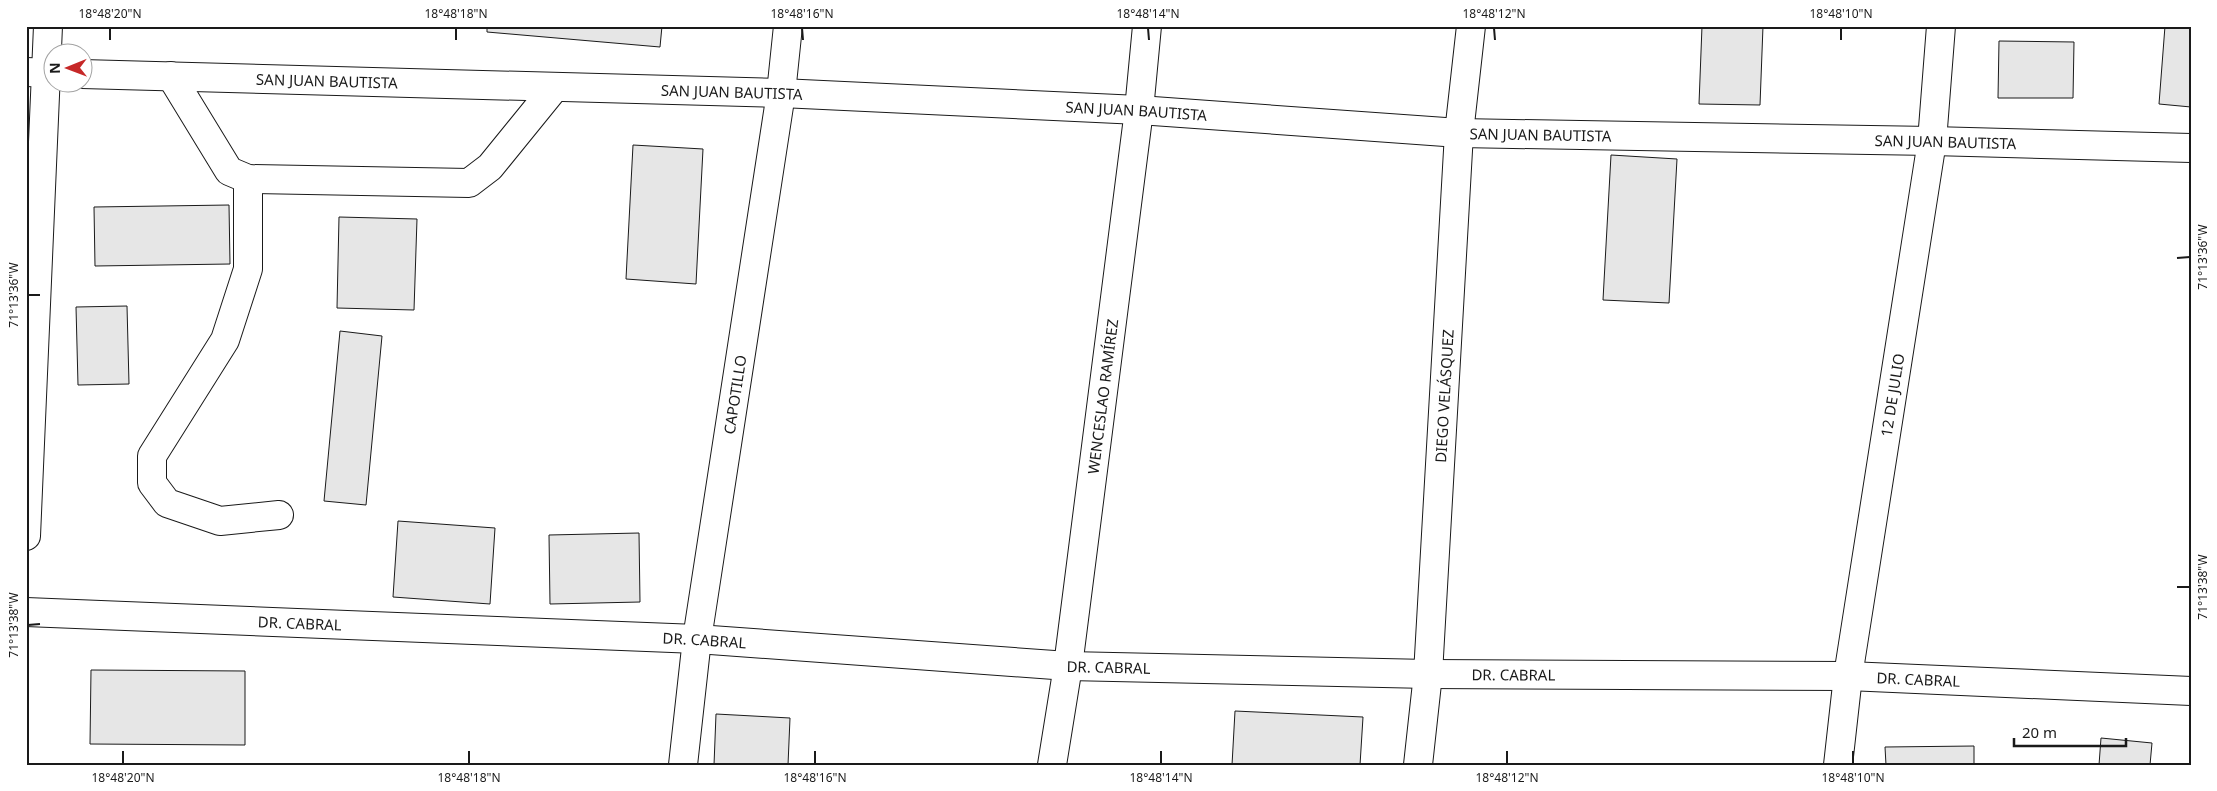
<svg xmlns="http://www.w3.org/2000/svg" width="2217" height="791" font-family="'Noto Sans',sans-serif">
<rect width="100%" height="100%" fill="#fff"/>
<g fill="#e6e6e6" stroke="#1a1a1a">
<polygon points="487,26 662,26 660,47 487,32"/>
<polygon points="1702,26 1763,26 1760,105 1699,104"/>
<polygon points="2165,26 2191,26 2191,107 2159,104"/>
<polygon points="1999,41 2074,42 2073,98 1998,98"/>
<polygon points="633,145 703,149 696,284 626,279"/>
<polygon points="1611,155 1677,159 1669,303 1603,300"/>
<polygon points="229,205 230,264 95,266 94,207"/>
<polygon points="339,217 417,219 414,310 337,308"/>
<polygon points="127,306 129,384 78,385 76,307"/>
<polygon points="340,331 382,336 366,505 324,501"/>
<polygon points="398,521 495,528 490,604 393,597"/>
<polygon points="639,533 640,602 550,604 549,535"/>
<polygon points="91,670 245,671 245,745 90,744"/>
<polygon points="1235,711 1363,717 1360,765 1232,765"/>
<polygon points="716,714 790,718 788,765 714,765"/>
<polygon points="2101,738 2152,743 2150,765 2099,765"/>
<polygon points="1974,746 1974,765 1886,765 1885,747"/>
</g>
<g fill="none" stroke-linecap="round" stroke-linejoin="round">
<defs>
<g id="minor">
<polyline points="26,72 52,73"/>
<path id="s1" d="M82,74L781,93L1139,110L1459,133L1932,141L2191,148"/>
<polyline points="171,76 229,171 248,179 469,183 490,167 555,87"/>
<polyline points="248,179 248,269 225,340 152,456 152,483 167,503 220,521 279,515"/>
<path id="s2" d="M26,612L697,639L1068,666L1428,674L1848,676L2191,691"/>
<path id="s3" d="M683,765L697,639L781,93L788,26"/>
<path id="s4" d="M1052,765L1068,666L1139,110L1147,26"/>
<path id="s5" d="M1418,765L1428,674L1459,133L1471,26"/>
<path id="s6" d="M1838,765L1848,676L1932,141L1941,26"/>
</g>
<polyline id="major" points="26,536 48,26"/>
</defs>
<use href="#minor" stroke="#1a1a1a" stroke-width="30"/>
<use href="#major" stroke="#1a1a1a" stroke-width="30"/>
<use href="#minor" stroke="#fff" stroke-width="28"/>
<use href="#major" stroke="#fff" stroke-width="28"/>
</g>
<path fill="none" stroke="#1a1a1a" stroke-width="2" d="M110,28V40M456,28V40M802,28L803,40M1148,28L1149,40M1494,28L1495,40M1841,28V40M2177,258L2190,257M28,295H40M2177,587H2190M28,625L40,624M123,751V764M469,751V764M815,751V764M1161,751V764M1507,751V764M1853,751V764"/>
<g text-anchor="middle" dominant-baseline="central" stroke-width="4" stroke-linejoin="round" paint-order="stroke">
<g font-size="15" fill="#1a1a1a" stroke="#fff">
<text stroke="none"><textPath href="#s1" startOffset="245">SAN JUAN BAUTISTA</textPath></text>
<text stroke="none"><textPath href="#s1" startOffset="650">SAN JUAN BAUTISTA</textPath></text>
<text stroke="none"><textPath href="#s1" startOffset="1055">SAN JUAN BAUTISTA</textPath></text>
<text stroke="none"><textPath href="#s1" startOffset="1460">SAN JUAN BAUTISTA</textPath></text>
<text stroke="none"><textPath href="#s1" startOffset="1865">SAN JUAN BAUTISTA</textPath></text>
<text stroke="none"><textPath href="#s3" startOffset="374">CAPOTILLO</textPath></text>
<text stroke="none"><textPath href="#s5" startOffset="370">DIEGO VELÁSQUEZ</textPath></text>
<text stroke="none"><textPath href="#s4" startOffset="372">WENCESLAO RAMÍREZ</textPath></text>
<text stroke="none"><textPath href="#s6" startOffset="374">12 DE JULIO</textPath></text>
<text stroke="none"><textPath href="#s2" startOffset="274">DR. CABRAL</textPath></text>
<text stroke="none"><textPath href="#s2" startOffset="679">DR. CABRAL</textPath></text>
<text stroke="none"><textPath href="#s2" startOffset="1084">DR. CABRAL</textPath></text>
<text stroke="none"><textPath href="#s2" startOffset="1489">DR. CABRAL</textPath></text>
<text stroke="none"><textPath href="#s2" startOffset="1894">DR. CABRAL</textPath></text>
</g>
</g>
<rect width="2217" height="791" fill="none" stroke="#ffffff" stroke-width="55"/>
<g transform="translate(68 68) rotate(269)"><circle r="24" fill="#ffffff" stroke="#a3a3a3"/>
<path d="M0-4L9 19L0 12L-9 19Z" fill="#c62828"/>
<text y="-8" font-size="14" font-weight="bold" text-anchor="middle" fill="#1a1a1a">N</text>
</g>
<path d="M2014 738v8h112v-8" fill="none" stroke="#1a1a1a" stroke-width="2.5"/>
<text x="2022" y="738" font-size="15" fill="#1a1a1a" stroke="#ffffff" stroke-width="4" paint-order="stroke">20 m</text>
<rect x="28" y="28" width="2162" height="736" fill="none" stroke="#1a1a1a" stroke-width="2"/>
<g font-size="12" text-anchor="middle" fill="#1a1a1a">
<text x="110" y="18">18°48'20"N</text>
<text x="456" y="18">18°48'18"N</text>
<text x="802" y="18">18°48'16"N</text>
<text x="1148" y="18">18°48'14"N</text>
<text x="1494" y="18">18°48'12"N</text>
<text x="1841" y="18">18°48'10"N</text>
<text transform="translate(2203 257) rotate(-90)" y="4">71°13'36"W</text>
<text transform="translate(14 295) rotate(-90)" y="4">71°13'36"W</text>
<text transform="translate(2203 587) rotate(-90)" y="4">71°13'38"W</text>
<text transform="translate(14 625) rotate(-90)" y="4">71°13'38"W</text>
<text x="123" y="782">18°48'20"N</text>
<text x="469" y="782">18°48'18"N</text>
<text x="815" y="782">18°48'16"N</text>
<text x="1161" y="782">18°48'14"N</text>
<text x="1507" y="782">18°48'12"N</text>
<text x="1853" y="782">18°48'10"N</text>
</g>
</svg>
